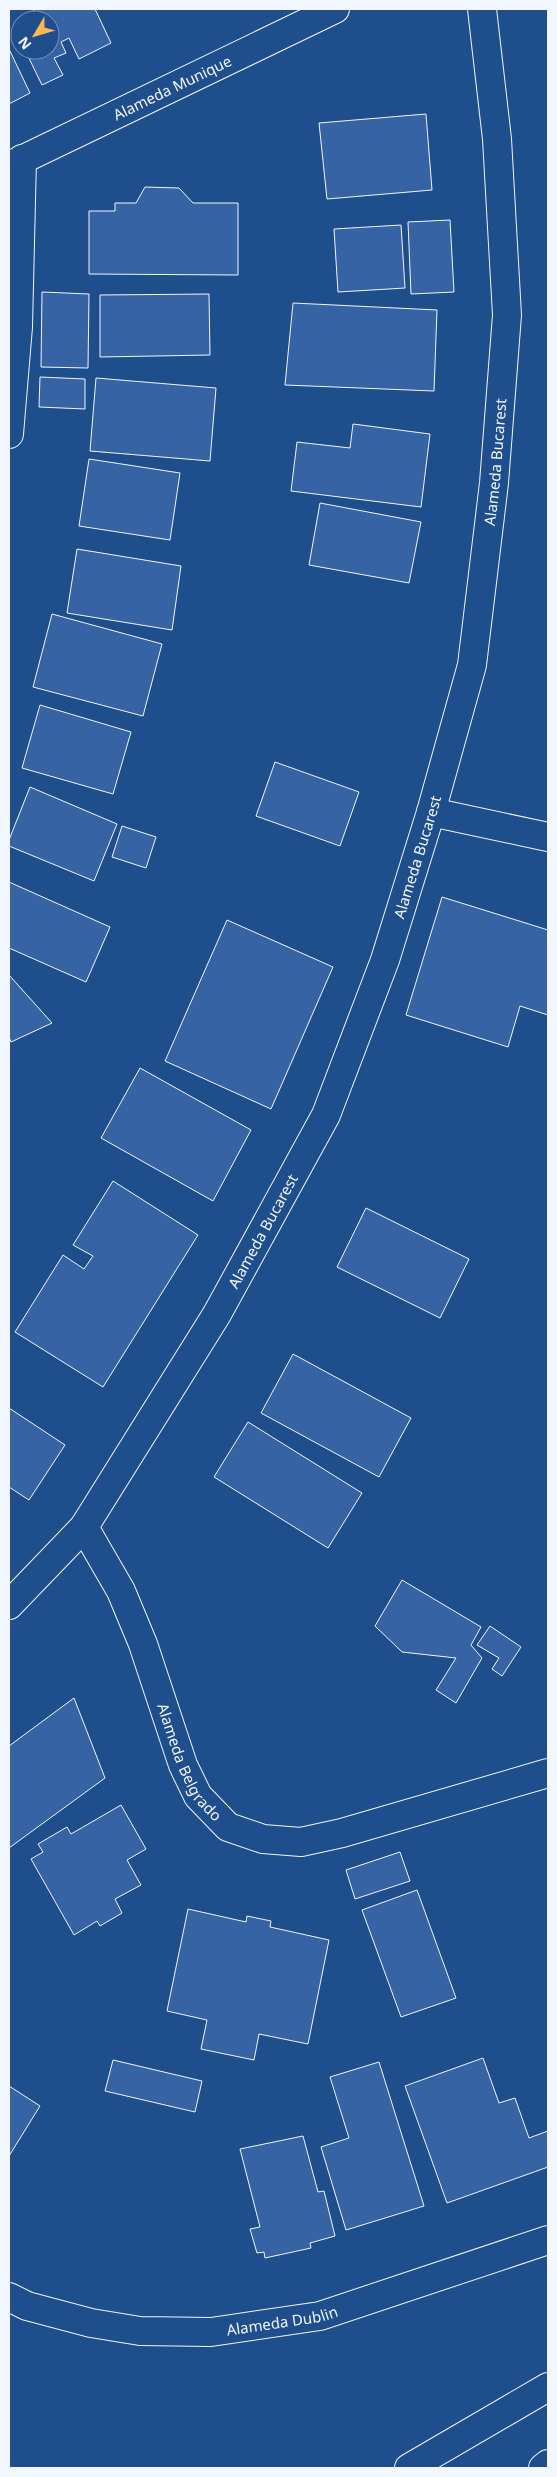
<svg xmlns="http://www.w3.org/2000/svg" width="557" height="2477" font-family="'Noto Sans',sans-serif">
<rect width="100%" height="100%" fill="#1f4e8c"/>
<g fill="#3563a3" stroke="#f2f6ff">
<polygon points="33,9 95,9 111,43 79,59 69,38 61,42 66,53 54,58 63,75 42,85 25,50 50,50 50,20 34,20 37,19"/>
<polygon points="9,49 30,93 9,104"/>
<polygon points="426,114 432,190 327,199 319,123"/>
<polygon points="145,187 179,188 193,203 238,203 238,275 89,274 89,211 115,211 115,203 136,203"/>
<polygon points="450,220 454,292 411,294 408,222"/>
<polygon points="401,225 405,288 338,292 334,229"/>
<polygon points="42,292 89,294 88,368 41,367"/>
<polygon points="209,294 210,355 100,357 100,295"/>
<polygon points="293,303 437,310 434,391 285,385"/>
<polygon points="40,377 85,379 85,409 39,407"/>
<polygon points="96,378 216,388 210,461 90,451"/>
<polygon points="353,424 430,434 421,507 291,491 297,442 350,448"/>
<polygon points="89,459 180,473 170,540 79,526"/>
<polygon points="320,503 421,522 409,583 309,565"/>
<polygon points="77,549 181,566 172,630 67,613"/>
<polygon points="52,614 162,644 143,716 33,687"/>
<polygon points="40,705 131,732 113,794 22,768"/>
<polygon points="275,762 359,792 340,846 256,816"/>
<polygon points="30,787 117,824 94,881 9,846 9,840"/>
<polygon points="122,826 156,837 146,868 112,857"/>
<polygon points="9,882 110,927 86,982 9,948"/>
<polygon points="442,897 548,930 548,1015 520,1006 508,1047 406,1015"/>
<polygon points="227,920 333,967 271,1109 165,1061"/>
<polygon points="9,975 52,1023 11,1042 9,1037"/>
<polygon points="140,1068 251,1130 213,1201 101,1138"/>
<polygon points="113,1181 198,1235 103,1387 15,1332 63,1255 84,1269 93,1256 73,1245"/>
<polygon points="366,1208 469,1259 440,1318 337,1267"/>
<polygon points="293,1354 411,1418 379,1477 261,1413"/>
<polygon points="9,1408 65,1445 29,1500 9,1487"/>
<polygon points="248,1422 362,1493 328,1548 214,1477"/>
<polygon points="402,1580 481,1627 471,1645 482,1658 456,1703 436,1690 456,1658 402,1652 375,1626"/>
<polygon points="490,1626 521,1647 502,1676 492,1669 499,1658 477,1645"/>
<polygon points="74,1698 105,1778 9,1848 9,1746"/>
<polygon points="121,1805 146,1849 127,1860 141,1885 115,1899 122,1913 100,1926 97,1921 74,1935 31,1859 43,1852 38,1844 67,1827 71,1834"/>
<polygon points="400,1852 410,1881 355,1899 346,1870"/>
<polygon points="417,1890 456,1998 401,2017 362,1910"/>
<polygon points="188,1909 246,1922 247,1916 271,1921 270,1927 329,1940 308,2044 259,2034 254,2060 201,2049 207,2020 167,2011"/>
<polygon points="483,2058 499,2103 515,2098 529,2138 548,2131 548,2167 447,2203 405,2086"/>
<polygon points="113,2060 202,2081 195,2112 105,2091"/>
<polygon points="379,2062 424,2206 346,2230 321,2147 349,2138 330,2077"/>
<polygon points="9,2086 40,2106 9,2156"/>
<polygon points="303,2136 318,2192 324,2191 335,2236 310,2243 311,2248 265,2258 264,2252 257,2253 250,2229 260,2227 240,2149"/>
</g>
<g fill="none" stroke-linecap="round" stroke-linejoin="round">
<defs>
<g id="minor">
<path id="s1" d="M9,166L335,9"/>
<polyline points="9,434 18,327 22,159"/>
<polyline points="431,812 548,837"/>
<path id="s2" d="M84,1527L121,1591L143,1644L183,1765L198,1796L228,1827L263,1839L301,1842L342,1833L548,1773"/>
<path id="s3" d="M9,1605L84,1527L217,1314L326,1115L385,960L431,812L472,665L494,483L507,315L497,139L482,9"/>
<path id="s4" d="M9,2297L27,2306L91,2323L140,2331L211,2332L320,2316L548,2240"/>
</g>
<g id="secondary">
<polyline points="409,2468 548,2387"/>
<polyline points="543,2468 548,2464"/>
</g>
</defs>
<use href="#minor" stroke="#f2f6ff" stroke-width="30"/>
<use href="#secondary" stroke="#f2f6ff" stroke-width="30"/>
<use href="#minor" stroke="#1f4e8c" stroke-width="28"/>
<use href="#secondary" stroke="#1f4e8c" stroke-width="28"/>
</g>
<g text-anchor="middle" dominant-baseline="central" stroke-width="4" stroke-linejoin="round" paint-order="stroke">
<g font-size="15" fill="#f2f6ff" stroke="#1f4e8c">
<text stroke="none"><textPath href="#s1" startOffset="181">Alameda Munique</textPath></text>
<text stroke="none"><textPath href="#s3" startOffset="1264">Alameda Bucarest</textPath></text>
<text stroke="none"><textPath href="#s3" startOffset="860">Alameda Bucarest</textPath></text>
<text stroke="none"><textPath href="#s3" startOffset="454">Alameda Bucarest</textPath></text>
<text stroke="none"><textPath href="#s2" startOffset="259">Alameda Belgrado</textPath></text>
<text stroke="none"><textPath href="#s4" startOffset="279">Alameda Dublin</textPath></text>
</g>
</g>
<rect width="557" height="2477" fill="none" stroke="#f2f6ff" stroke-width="20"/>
<g transform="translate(35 35) rotate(232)"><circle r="24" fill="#1f4e8c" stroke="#7391ba"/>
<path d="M0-4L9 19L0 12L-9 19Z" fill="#ffb74d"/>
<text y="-8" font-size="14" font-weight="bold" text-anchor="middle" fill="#f2f6ff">N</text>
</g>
</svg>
